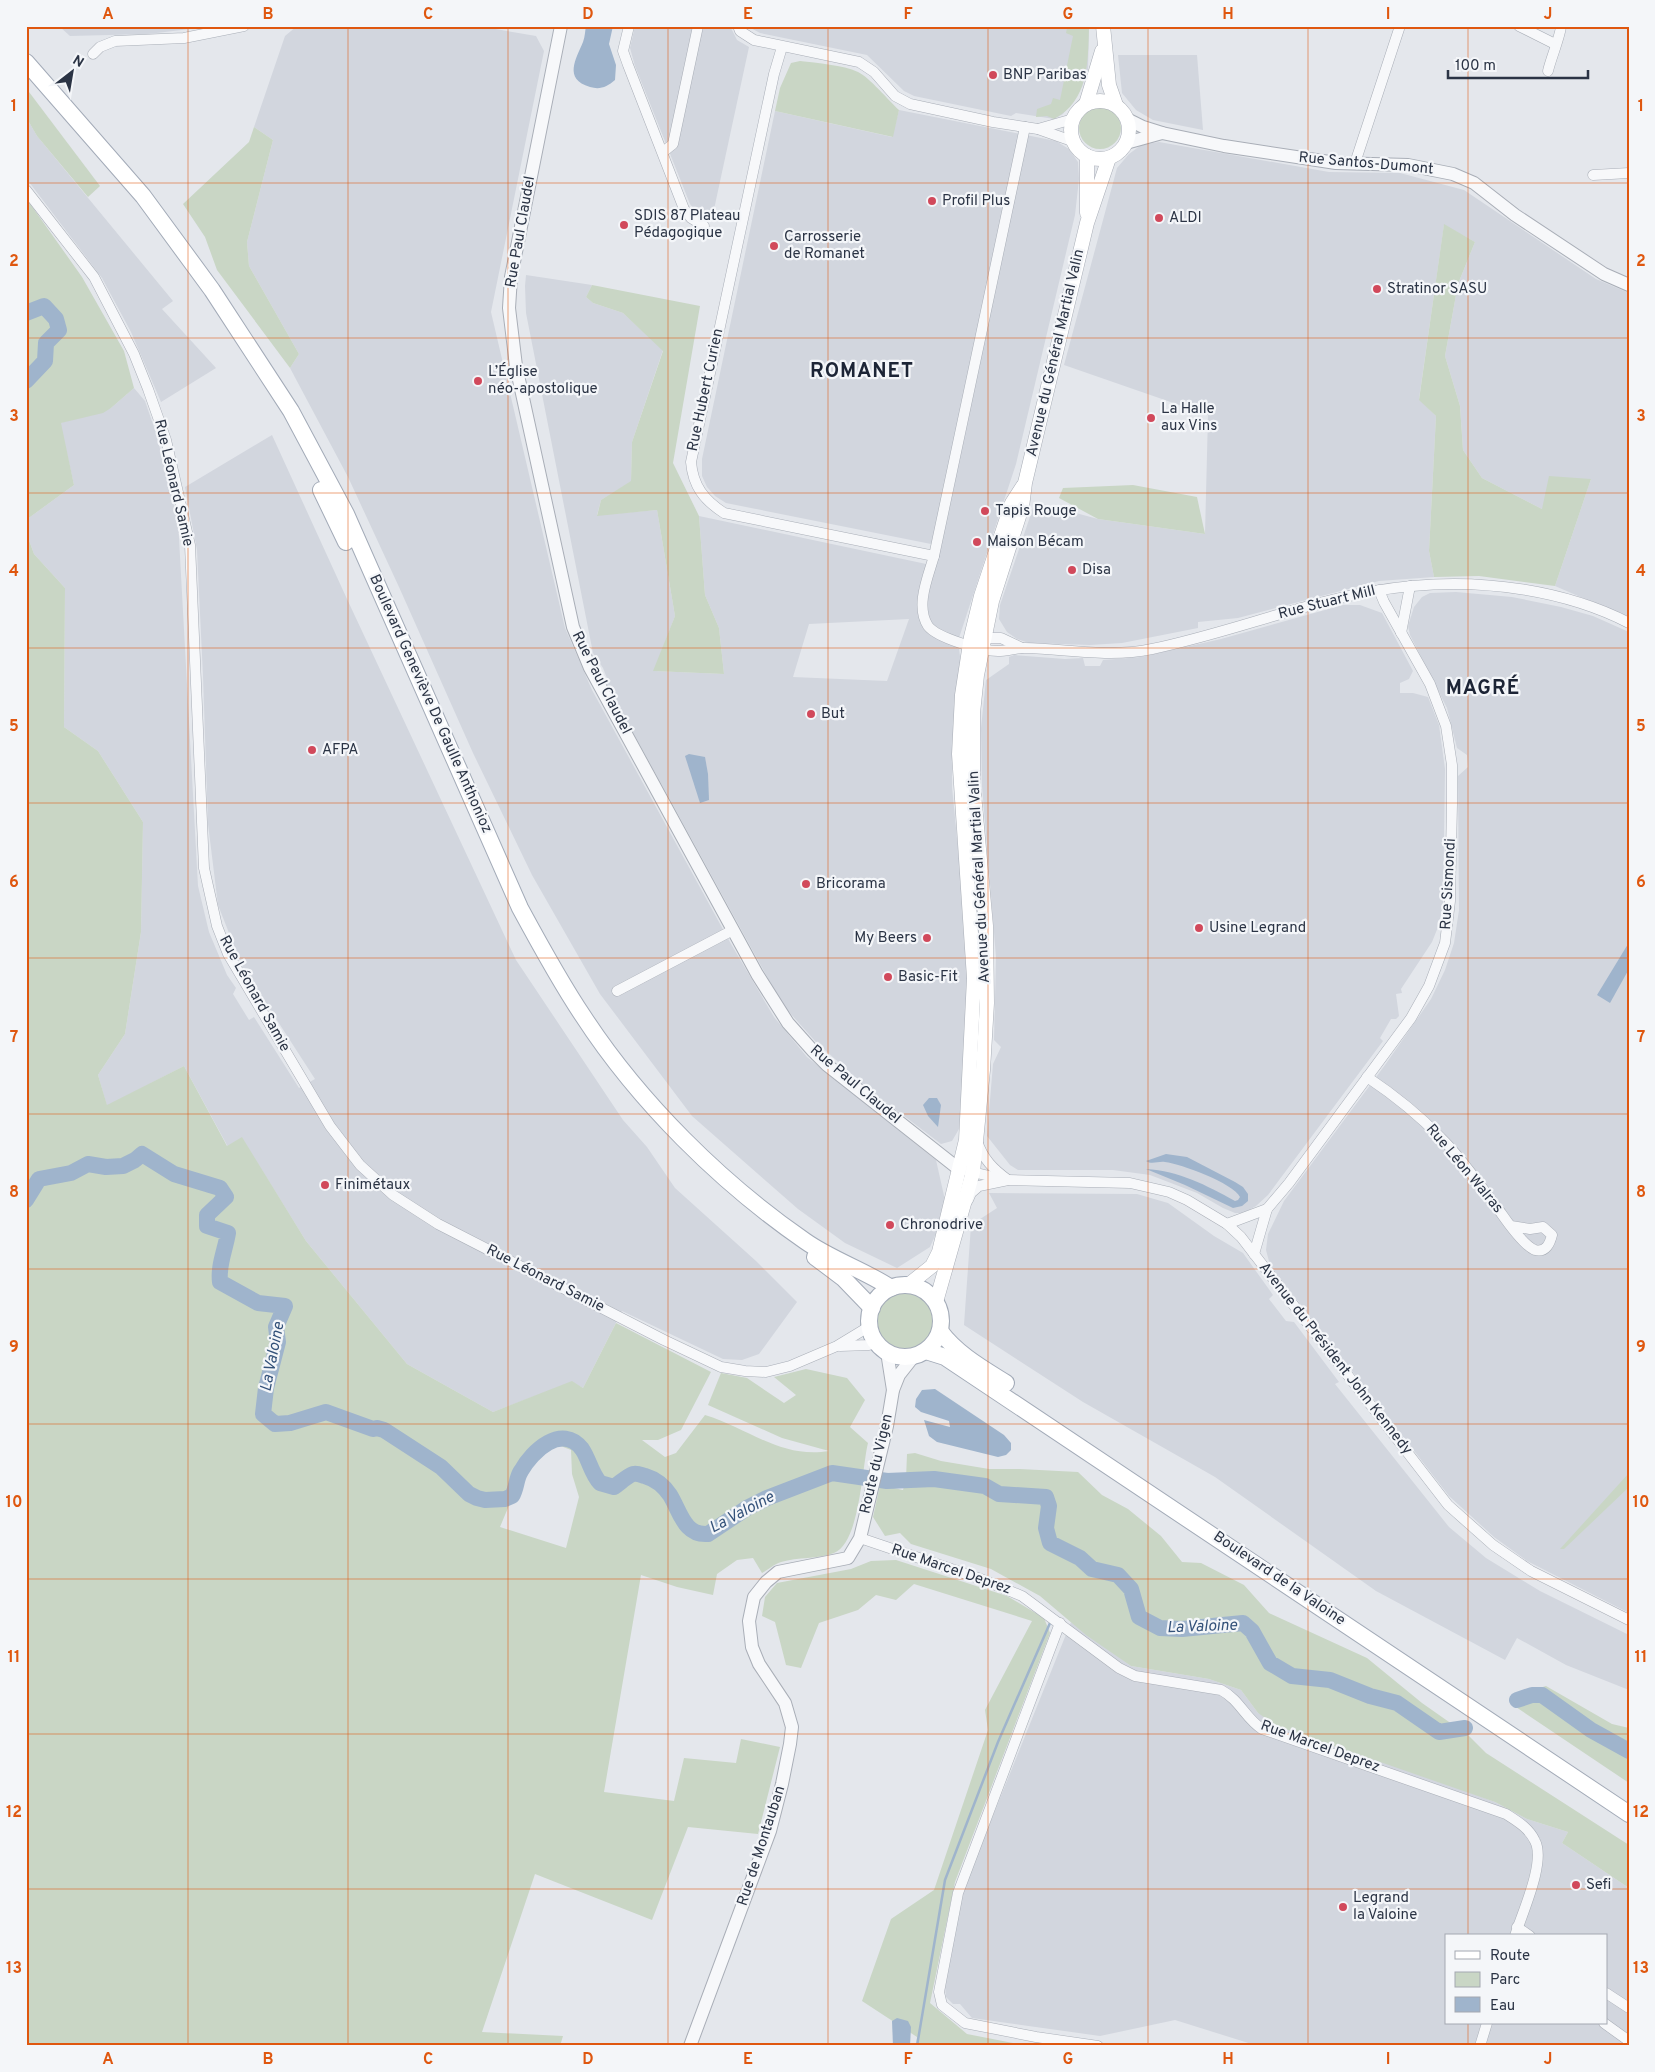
<svg xmlns="http://www.w3.org/2000/svg" width="1655" height="2072" font-family="Overpass,sans-serif">
<rect width="100%" height="100%" fill="#e4e7ec"/>
<g fill="#d2d6de" fill-rule="evenodd">
<polygon points="59,26 215,26 148,34 70,36"/>
<polygon points="297,26 478,26 536,36 544,51 491,312 565,628 592,690 731,944 774,1017 807,1057 936,1160 947,1209 930,1247 897,1268 845,1243 798,1209 692,1116 600,994 532,875 473,753 399,587 348,477 290,368 299,354 249,266 247,242 273,140 254,127 285,36"/>
<polygon points="635,26 730,26 737,40 749,47 713,214 694,209 690,204 635,66 630,48"/>
<polygon points="747,26 1089,26 1088,69 1082,87 1063,114 1054,119 1016,113 1011,116 914,96 904,91 867,55 760,33"/>
<polygon points="1118,55 1197,55 1203,130 1153,120 1136,110 1122,93"/>
<path d="M899,110L1056,141L1069,149L1078,162L1079,179L1075,215L1016,464L958,641L962,672L952,760V787L963,900L967,971L966,1027L959,1129L952,1141L941,1144L866,1087L815,1041L782,1004L606,683L608,681L603,668L593,653L526,313L525,286L526,275L592,285L586,297L593,303L623,313L663,350L632,442L631,482L601,500L597,515L657,510L675,616L654,671L724,674L719,628L705,595L699,516L931,565L936,545L726,503L715,496L707,487L702,476V459L775,111L892,137ZM909,619L887,681L793,677L809,624Z"/>
<polygon points="26,117 37,136 173,301 162,309 216,368 161,402 131,332 102,278 26,178"/>
<polygon points="1159,142 1329,172 1400,173 1464,190 1596,279 1629,293 1629,618 1555,586 1591,479 1542,509 1482,478 1463,450 1460,406 1445,356 1458,284 1475,242 1444,225 1419,399 1436,416 1429,551 1434,577 1379,581 1238,618 1198,622 1198,628 1122,643 1090,645 1029,643 1017,639 1007,632 999,619 1000,605 1035,502 1098,519 1205,534 1208,415 1064,365 1117,168 1129,154 1141,145"/>
<polygon points="134,388 145,401 156,433 178,520 198,886 209,932 227,975 236,988 233,994 249,1020 254,1017 299,1088 315,1079 242,966 218,905 208,824 203,676 197,550 185,487 272,435 347,599 516,960 623,1120 647,1147 675,1188 756,1261 797,1302 759,1354 742,1360 723,1359 622,1311 583,1388 572,1382 493,1412 407,1364 306,1241 242,1138 228,1147 184,1066 107,1106 98,1075 125,1034 141,932 143,822 98,751 64,727 65,588 34,554 26,532 26,520 74,485 60,423 111,408"/>
<polygon points="1456,592 1512,597 1561,607 1593,616 1629,632 1629,1613 1527,1561 1494,1537 1449,1496 1270,1265 1266,1250 1268,1234 1284,1201 1385,1065 1431,999 1445,970 1454,943 1459,910 1458,776 1468,767 1467,755 1457,748 1447,708 1410,635 1408,626 1414,607 1422,597 1430,593"/>
<polygon points="1343,605 1360,605 1382,613 1413,671 1409,679 1400,683 1400,693 1413,693 1428,697 1439,725 1445,769 1443,907 1438,927 1432,942 1401,989 1402,993 1396,994 1399,1016 1396,1019 1391,1019 1380,1038 1383,1041 1268,1195 1256,1206 1244,1213 1235,1213 1223,1208 1197,1193 1150,1175 1113,1170 1018,1170 1010,1165 987,1136 993,1064 1001,1047 994,1040 996,957 982,786 981,728 986,680 1009,664 1009,657 1014,655 1065,659 1083,658 1085,666 1100,666 1103,660 1141,657 1221,639"/>
<polygon points="989,1193 1137,1194 1168,1203 1214,1236 1243,1253 1273,1295 1269,1299 1286,1321 1294,1322 1339,1382 1335,1384 1449,1527 1486,1558 1540,1591 1629,1635 1629,1690 1566,1665 1517,1638 1505,1660 1376,1591 1215,1477 1083,1402 964,1325 971,1225 997,1208"/>
<path d="M1071,1622L1131,1666L1209,1679L1241,1690L1258,1713L1495,1802L1527,1819L1568,1832L1562,1843L1629,1888V2046H1258L1175,2020L1100,2036L972,2018L960,2004H953L946,1997L945,1987L961,1895ZM1446,1936H1606V2023H1446Z"/>
</g>
<g fill="#c9d6c5" fill-rule="evenodd">
<path d="M1061,26H1089C1088,61 1089,101 1054,119L1047,116L1036,117L1037,109L1051,104L1053,98L1060,100L1073,36L1066,33L1067,28Z"/>
<path d="M800,61C817,63 843,65 858,72C869,77 889,101 899,110L893,137L775,111L780,88L791,63Z"/>
<polygon points="26,88 100,186 88,197 37,136 26,117"/>
<circle cx="1100" cy="128" r="21"/>
<polygon points="254,127 273,140 247,242 249,266 299,354 290,368 217,270 205,237 183,204 249,142"/>
<polygon points="26,198 82,277 124,351 134,388 111,408 103,413 61,423 74,485 26,520"/>
<polygon points="1444,224 1475,242 1458,284 1445,356 1460,406 1463,450 1482,478 1542,509 1549,476 1591,479 1555,586 1479,576 1434,577 1429,551 1436,416 1419,400"/>
<polygon points="592,285 700,306 673,463 699,516 705,595 719,628 724,674 653,671 675,616 657,510 597,516 601,500 631,481 632,442 663,351 623,313 593,303 586,297"/>
<polygon points="1133,485 1197,497 1205,534 1098,519 1059,498 1063,488"/>
<path d="M26,532L34,554L65,588L64,727L98,751L143,822L141,932L125,1034L98,1075L107,1105L184,1066L227,1146L242,1137L306,1241L407,1364L493,1412L572,1381L583,1388L616,1323L711,1372L681,1430L658,1440H642L665,1457L676,1453L705,1415C748,1428 781,1459 829,1451L782,1438L708,1405L721,1373L747,1378L784,1403L796,1395L774,1377L806,1369L847,1378L865,1400L850,1427L868,1443C862,1467 860,1543 834,1553C818,1559 798,1557 781,1562C774,1564 768,1570 762,1573L753,1558L737,1560L717,1574L713,1595L677,1587L641,1575L604,1792L674,1801L684,1758L736,1763L741,1739L780,1747L758,1834L688,1827L652,1920L535,1874L482,2032L563,2036L560,2046H26ZM534,1445H558L571,1450L572,1474L579,1497L566,1548L500,1527Z"/>
<circle cx="905" cy="1321" r="30"/>
<polygon points="915,1453 941,1461 989,1469 1020,1469 1078,1472 1102,1495 1128,1509 1161,1536 1182,1562 1201,1563 1244,1585 1269,1613 1367,1658 1422,1703 1469,1736 1486,1753 1629,1845 1629,1888 1562,1843 1568,1832 1527,1819 1495,1802 1277,1726 1258,1713 1241,1690 1209,1679 1131,1666 1086,1635 1040,1596 991,1569 911,1544 900,1533 885,1536 873,1517 880,1485 903,1490 906,1479 907,1454"/>
<polygon points="1629,1473 1629,1487 1564,1549 1560,1549"/>
<polygon points="896,1560 1007,1596 1044,1618 1050,1633 955,1882 930,2003 967,2034 1028,2046 916,2046 917,2037 862,2001 891,1919 934,1890 988,1730 985,1710 1032,1621 914,1584 896,1600 876,1595 858,1610 819,1623 801,1668 786,1665 775,1622 762,1616 765,1597 777,1583 851,1569 871,1561"/>
<polygon points="1546,1686 1612,1724 1629,1728 1629,1783 1516,1707 1517,1695"/>
</g>
<g fill="#9fb4cc">
<path d="M586,26H613L609,44L616,65L615,80C607,87 600,90 590,87C563,79 576,59 583,42C585,37 585,31 586,26Z"/>
<polygon points="689,754 705,757 708,774 709,800 700,803 685,756"/>
<polygon points="1628,944 1629,969 1610,1003 1597,995"/>
<polygon points="929,1098 937,1098 941,1105 938,1127 928,1116 923,1105"/>
<path d="M1166,1154L1187,1157L1235,1182L1243,1187L1248,1194V1201L1242,1206L1233,1208L1185,1185L1146,1169C1179,1171 1206,1185 1235,1201L1238,1200L1240,1197C1233,1183 1181,1164 1165,1162C1158,1161 1152,1165 1146,1161Z"/>
<polygon points="935,1389 1004,1435 1011,1443 1011,1450 1006,1455 998,1457 937,1442 929,1436 924,1420 950,1427 949,1421 921,1412 915,1407 916,1399 922,1390"/>
<polygon points="897,2018 908,2021 911,2027 910,2046 893,2046 892,2021"/>
</g>
<g fill="none" stroke-linecap="round" stroke-linejoin="round">
<polyline stroke="#9fb4cc" stroke-width="2.5" points="917,2046 945,1880 998,1742 1050,1623"/>
<g stroke="#9fb4cc" stroke-width="16">
<polyline points="26,313 44,306 56,319 59,330 46,343 45,361 26,381"/>
<path d="M26,1200L39,1179L71,1173L88,1164L106,1167L123,1166L135,1160L142,1154L174,1174L220,1188L226,1197L207,1215V1226L228,1233C225,1251 218,1265 220,1282L258,1303L285,1306L276,1327L278,1342L266,1388L263,1414L275,1424L290,1423L326,1412L373,1429L377,1428L384,1430L441,1467L469,1494L477,1498L485,1500L505,1499L512,1496C517,1488 516,1478 521,1471C532,1451 562,1423 582,1449C589,1459 591,1473 600,1483L614,1487C620,1483 627,1476 633,1474C638,1473 641,1475 645,1476C655,1479 664,1486 670,1495C680,1511 684,1536 708,1534L747,1508L767,1498L832,1473L887,1481L934,1479L985,1486L999,1494L1046,1497L1049,1506L1046,1528L1050,1543L1080,1558L1092,1569L1118,1575L1131,1589L1139,1617L1160,1628L1182,1629L1243,1623L1252,1631L1270,1663L1292,1676L1330,1680L1370,1696L1397,1703L1439,1732L1465,1728"/>
<polyline points="1517,1700 1532,1695 1542,1695 1591,1730 1629,1751"/>
</g>
<defs>
<g id="minor">
<polyline points="629,26 623,51 628,65 684,209 691,218 704,226"/>
<polyline points="738,26 740,31 754,40 859,62 874,72 895,96 910,104 993,122 1038,129 1072,141"/>
<polyline points="1519,26 1555,44"/>
<path d="M782,47L774,74L691,462C693,486 704,500 724,513L934,556L1025,127"/>
<polyline points="93,54 100,47 115,41 184,38 244,26"/>
<path d="M1548,71C1550,61 1561,34 1561,26"/>
<polyline points="1038,129 1073,119"/>
<polyline points="663,152 673,144 698,26"/>
<polyline points="1355,163 1400,26"/>
<polyline points="1593,175 1629,173"/>
<polyline points="26,190 94,277 134,354 148,389 166,440 190,545 204,868 217,926 228,954 330,1126 360,1165 393,1195 438,1224 664,1340 721,1367 745,1371 766,1372 790,1366 837,1346 870,1326"/>
<path d="M934,556C928,577 915,606 928,626C937,638 982,651 998,651C1007,651 1016,648 1025,648C1068,649 1110,658 1152,649C1239,631 1323,594 1412,586C1483,579 1565,590 1629,623"/>
<polyline points="1401,633 1410,586"/>
<polyline points="978,638 1001,638 1022,648"/>
<polyline points="617,991 733,930"/>
<path d="M1367,1077C1394,1095 1418,1114 1441,1138C1463,1159 1482,1189 1501,1213C1508,1223 1524,1246 1535,1250C1546,1253 1550,1243 1552,1235L1543,1227L1530,1229L1511,1226"/>
<path d="M977,1141C983,1159 993,1169 1008,1180"/>
<polyline points="968,1171 1002,1179"/>
<polyline points="968,1200 971,1193 979,1186 1008,1180 1130,1183 1169,1192 1187,1200 1227,1224 1241,1237 1448,1505 1493,1545 1531,1571 1629,1620"/>
<polyline points="1227,1224 1267,1209 1289,1183 1411,1018 1429,986 1445,943 1450,901 1452,804 1452,765 1446,726 1430,684 1384,602 1379,590"/>
<polyline points="1254,1254 1267,1209"/>
<polyline points="840,1346 869,1345 876,1342"/>
<path d="M860,1538L981,1579L1022,1596L1119,1668L1135,1676L1221,1690C1240,1700 1245,1718 1262,1729L1506,1814C1517,1821 1529,1828 1535,1841C1546,1862 1522,1913 1515,1936"/>
<polyline points="1060,1623 958,1893 939,1992 942,2005 965,2023 1036,2037 1098,2046"/>
<polyline points="1517,1927 1530,1936"/>
<polyline points="1606,1993 1629,2008"/>
<polyline points="1604,2023 1629,2041"/>
<polyline points="1480,2046 1487,2023"/>
</g>
<g id="tertiary">
<polyline points="561,26 511,277 509,308 516,366 573,627 590,668 757,974 788,1023 813,1051 827,1065 960,1170"/>
<polyline points="1129,120 1143,127 1162,133 1224,146 1336,163 1408,165 1453,174 1474,183 1515,215 1604,274 1629,285"/>
<polyline points="1126,143 1162,133"/>
<polyline points="887,1352 893,1390"/>
<polyline points="690,2046 770,1831 782,1784 790,1744 792,1727 785,1703 759,1664 752,1647 749,1621 754,1597 766,1582 778,1572 848,1558 860,1538 887,1426 893,1390 899,1375 914,1356"/>
</g>
<g id="secondary">
<polyline points="1103,26 1109,85 1116,105"/>
<circle cx="1100" cy="130" r="29"/>
<polyline points="1086,104 1102,51"/>
<polyline points="1087,156 1087,213"/>
<polyline points="907,1286 932,1266 939,1252 966,1140 974,978 959,754 962,695 971,637 981,596 1012,503 1023,486"/>
<polyline points="936,1302 973,1172 983,1070 987,1003 986,926 973,783 973,713 977,675 992,601 1022,507 1025,483 1087,223 1109,158"/>
</g>
<g id="primary">
<path d="M26,62L143,196L212,290L291,411L346,514L520,908C540,945 560,982 583,1016C639,1102 721,1183 805,1241C832,1260 864,1270 891,1288"/>
<polyline points="321,490 346,542"/>
<polyline points="815,1257 843,1278 872,1308"/>
<circle cx="905" cy="1321" r="36"/>
<path d="M940,1331C957,1354 982,1368 1006,1383"/>
<polyline points="926,1351 945,1357 1629,1814"/>
</g>
</defs>
<use href="#minor" stroke="#a9aeb7" stroke-width="11"/>
<use href="#tertiary" stroke="#a9aeb7" stroke-width="14"/>
<use href="#secondary" stroke="#a9aeb7" stroke-width="15"/>
<use href="#primary" stroke="#a3abb8" stroke-width="18"/>
<use href="#minor" stroke="#f7f8fa" stroke-width="10"/>
<use href="#tertiary" stroke="#f7f8fa" stroke-width="12"/>
<use href="#secondary" stroke="#fff" stroke-width="14"/>
<use href="#primary" stroke="#fff" stroke-width="16"/>
</g>
<path fill="none" stroke="#df570f" stroke-width="1" stroke-opacity="0.55" d="M188,26V2046M348,26V2046M508,26V2046M668,26V2046M828,26V2046M988,26V2046M1148,26V2046M1308,26V2046M1468,26V1936M26,183H1629M26,338H1629M26,493H1629M26,648H1629M26,803H1629M26,958H1629M26,1114H1629M26,1269H1629M26,1424H1629M26,1579H1629M26,1734H1629M26,1889H1629M1468,2023V2046"/>
<g fill="#d1495b" stroke="#f4f6f9" stroke-width="2">
<circle cx="993" cy="75" r="5"/>
<circle cx="932" cy="201" r="5"/>
<circle cx="1159" cy="218" r="5"/>
<circle cx="624" cy="225" r="5"/>
<circle cx="774" cy="246" r="5"/>
<circle cx="1377" cy="289" r="5"/>
<circle cx="478" cy="381" r="5"/>
<circle cx="1151" cy="418" r="5"/>
<circle cx="985" cy="511" r="5"/>
<circle cx="977" cy="542" r="5"/>
<circle cx="1072" cy="570" r="5"/>
<circle cx="811" cy="714" r="5"/>
<circle cx="312" cy="750" r="5"/>
<circle cx="806" cy="884" r="5"/>
<circle cx="1199" cy="928" r="5"/>
<circle cx="927" cy="938" r="5"/>
<circle cx="888" cy="977" r="5"/>
<circle cx="325" cy="1185" r="5"/>
<circle cx="890" cy="1225" r="5"/>
<circle cx="1576" cy="1885" r="5"/>
<circle cx="1343" cy="1907" r="5"/>
</g>
<g text-anchor="middle" dominant-baseline="central" stroke-width="4.5" stroke-linejoin="round" paint-order="stroke">
<g font-size="15" fill="#2b3445" stroke="#f4f6f9" text-anchor="start">
<text x="1003" y="75">BNP Paribas</text>
<text x="942" y="201">Profil Plus</text>
<text x="634" y="216">SDIS 87 Plateau<tspan x="634" dy="17">Pédagogique</tspan></text>
<text x="1169" y="218">ALDI</text>
<text x="784" y="237">Carrosserie<tspan x="784" dy="17">de Romanet</tspan></text>
<text x="1387" y="289">Stratinor SASU</text>
<text x="488" y="372">L’Église<tspan x="488" dy="17">néo-apostolique</tspan></text>
<text x="1161" y="409">La Halle<tspan x="1161" dy="17">aux Vins</tspan></text>
<text x="995" y="511">Tapis Rouge</text>
<text x="987" y="542">Maison Bécam</text>
<text x="1082" y="570">Disa</text>
<text x="821" y="714">But</text>
<text x="322" y="750">AFPA</text>
<text x="816" y="884">Bricorama</text>
<text x="1209" y="928">Usine Legrand</text>
<text x="917" y="938" text-anchor="end">My Beers</text>
<text x="898" y="977">Basic-Fit</text>
<text x="335" y="1185">Finimétaux</text>
<text x="900" y="1225">Chronodrive</text>
<text x="1586" y="1885">Sefi</text>
<text x="1353" y="1898">Legrand<tspan x="1353" dy="17">la Valoine</tspan></text>
</g>
<g font-size="15" fill="#2b3445" stroke="#f4f6f9">
<text transform="translate(1366 164) rotate(5)">Rue Santos-Dumont</text>
<text transform="translate(521 232) rotate(-80)">Rue Paul Claudel</text>
<text transform="translate(1056 353) rotate(-77)">Avenue du Général Martial Valin</text>
<text transform="translate(706 390) rotate(-78)">Rue Hubert Curien</text>
<text transform="translate(173 483) rotate(77)">Rue Léonard Samie</text>
<text transform="translate(1327 603) rotate(-14)">Rue Stuart Mill</text>
<text transform="translate(601 683) rotate(63)">Rue Paul Claudel</text>
<text transform="translate(430 704) rotate(66)">Boulevard Geneviève De Gaulle Anthonioz</text>
<text transform="translate(980 877) rotate(-93)">Avenue du Général Martial Valin</text>
<text transform="translate(1449 884) rotate(-87)">Rue Sismondi</text>
<text transform="translate(254 994) rotate(61)">Rue Léonard Samie</text>
<text transform="translate(855 1085) rotate(40)">Rue Paul Claudel</text>
<text transform="translate(1464 1169) rotate(50)">Rue Léon Walras</text>
<text transform="translate(545 1279) rotate(27)">Rue Léonard Samie</text>
<text transform="translate(1335 1359) rotate(52)">Avenue du Président John Kennedy</text>
<text transform="translate(877 1464) rotate(-77)">Route du Vigen</text>
<text transform="translate(951 1570) rotate(19)">Rue Marcel Deprez</text>
<text transform="translate(1279 1579) rotate(34)">Boulevard de la Valoine</text>
<text transform="translate(1320 1747) rotate(20)">Rue Marcel Deprez</text>
<text transform="translate(762 1846) rotate(-72)">Rue de Montauban</text>
</g>
<g font-size="16" font-style="italic" fill="#34527a" stroke="#f4f6f9">
<text transform="translate(273 1357) rotate(-79)">La Valoine</text>
<text transform="translate(742 1513) rotate(-28)">La Valoine</text>
<text transform="translate(1202 1627) rotate(-2)">La Valoine</text>
</g>
<g font-size="20" font-weight="bold" letter-spacing="1" fill="#1d2536" stroke="#f4f6f9">
<text x="862" y="372">ROMANET</text>
<text x="1483" y="689">MAGRÉ</text>
</g>
</g>
<rect width="1655" height="2072" fill="none" stroke="#f4f6f9" stroke-width="55"/>
<rect x="1445" y="1934" width="162" height="90" fill="#f4f6f9" stroke="#a4a8b1"/>
<rect x="1455" y="1951" width="25" height="8" fill="#ffffff" stroke="#a4a8b1"/>
<text x="1490" y="1960" font-size="15" fill="#2b3445">Route</text>
<rect x="1455" y="1972" width="25" height="15" fill="#c9d6c5" stroke="#a4a8b1"/>
<text x="1490" y="1984" font-size="15" fill="#2b3445">Parc</text>
<rect x="1455" y="1997" width="25" height="15" fill="#9fb4cc" stroke="#a4a8b1"/>
<text x="1490" y="2010" font-size="15" fill="#2b3445">Eau</text>
<g transform="translate(72 72) rotate(31)" stroke="#f4f6f9" stroke-width="4" paint-order="stroke">
<path d="M0-4L9 19L0 12L-9 19Z" fill="#2b3445"/>
<text y="-8" font-size="14" font-weight="bold" text-anchor="middle" fill="#2b3445">N</text>
</g>
<path d="M1448 70v8h140v-8" fill="none" stroke="#2b3445" stroke-width="2.5"/>
<text x="1455" y="70" font-size="15" fill="#2b3445" stroke="#f4f6f9" stroke-width="4" paint-order="stroke">100 m</text>
<rect x="28" y="28" width="1600" height="2016" fill="none" stroke="#df570f" stroke-width="2"/>
<g font-size="16" text-anchor="middle" font-weight="bold" fill="#df570f">
<text x="108" y="19">A</text>
<text x="268" y="19">B</text>
<text x="428" y="19">C</text>
<text x="588" y="19">D</text>
<text x="748" y="19">E</text>
<text x="908" y="19">F</text>
<text x="1068" y="19">G</text>
<text x="1228" y="19">H</text>
<text x="1388" y="19">I</text>
<text x="1548" y="19">J</text>
<text x="14" y="111">1</text>
<text x="1641" y="111">1</text>
<text x="14" y="266">2</text>
<text x="1641" y="266">2</text>
<text x="14" y="421">3</text>
<text x="1641" y="421">3</text>
<text x="14" y="576">4</text>
<text x="1641" y="576">4</text>
<text x="14" y="731">5</text>
<text x="1641" y="731">5</text>
<text x="14" y="887">6</text>
<text x="1641" y="887">6</text>
<text x="14" y="1042">7</text>
<text x="1641" y="1042">7</text>
<text x="14" y="1197">8</text>
<text x="1641" y="1197">8</text>
<text x="14" y="1352">9</text>
<text x="1641" y="1352">9</text>
<text x="14" y="1507">10</text>
<text x="1641" y="1507">10</text>
<text x="14" y="1662">11</text>
<text x="1641" y="1662">11</text>
<text x="14" y="1817">12</text>
<text x="1641" y="1817">12</text>
<text x="14" y="1973">13</text>
<text x="1641" y="1973">13</text>
<text x="108" y="2064">A</text>
<text x="268" y="2064">B</text>
<text x="428" y="2064">C</text>
<text x="588" y="2064">D</text>
<text x="748" y="2064">E</text>
<text x="908" y="2064">F</text>
<text x="1068" y="2064">G</text>
<text x="1228" y="2064">H</text>
<text x="1388" y="2064">I</text>
<text x="1548" y="2064">J</text>
</g>
</svg>
